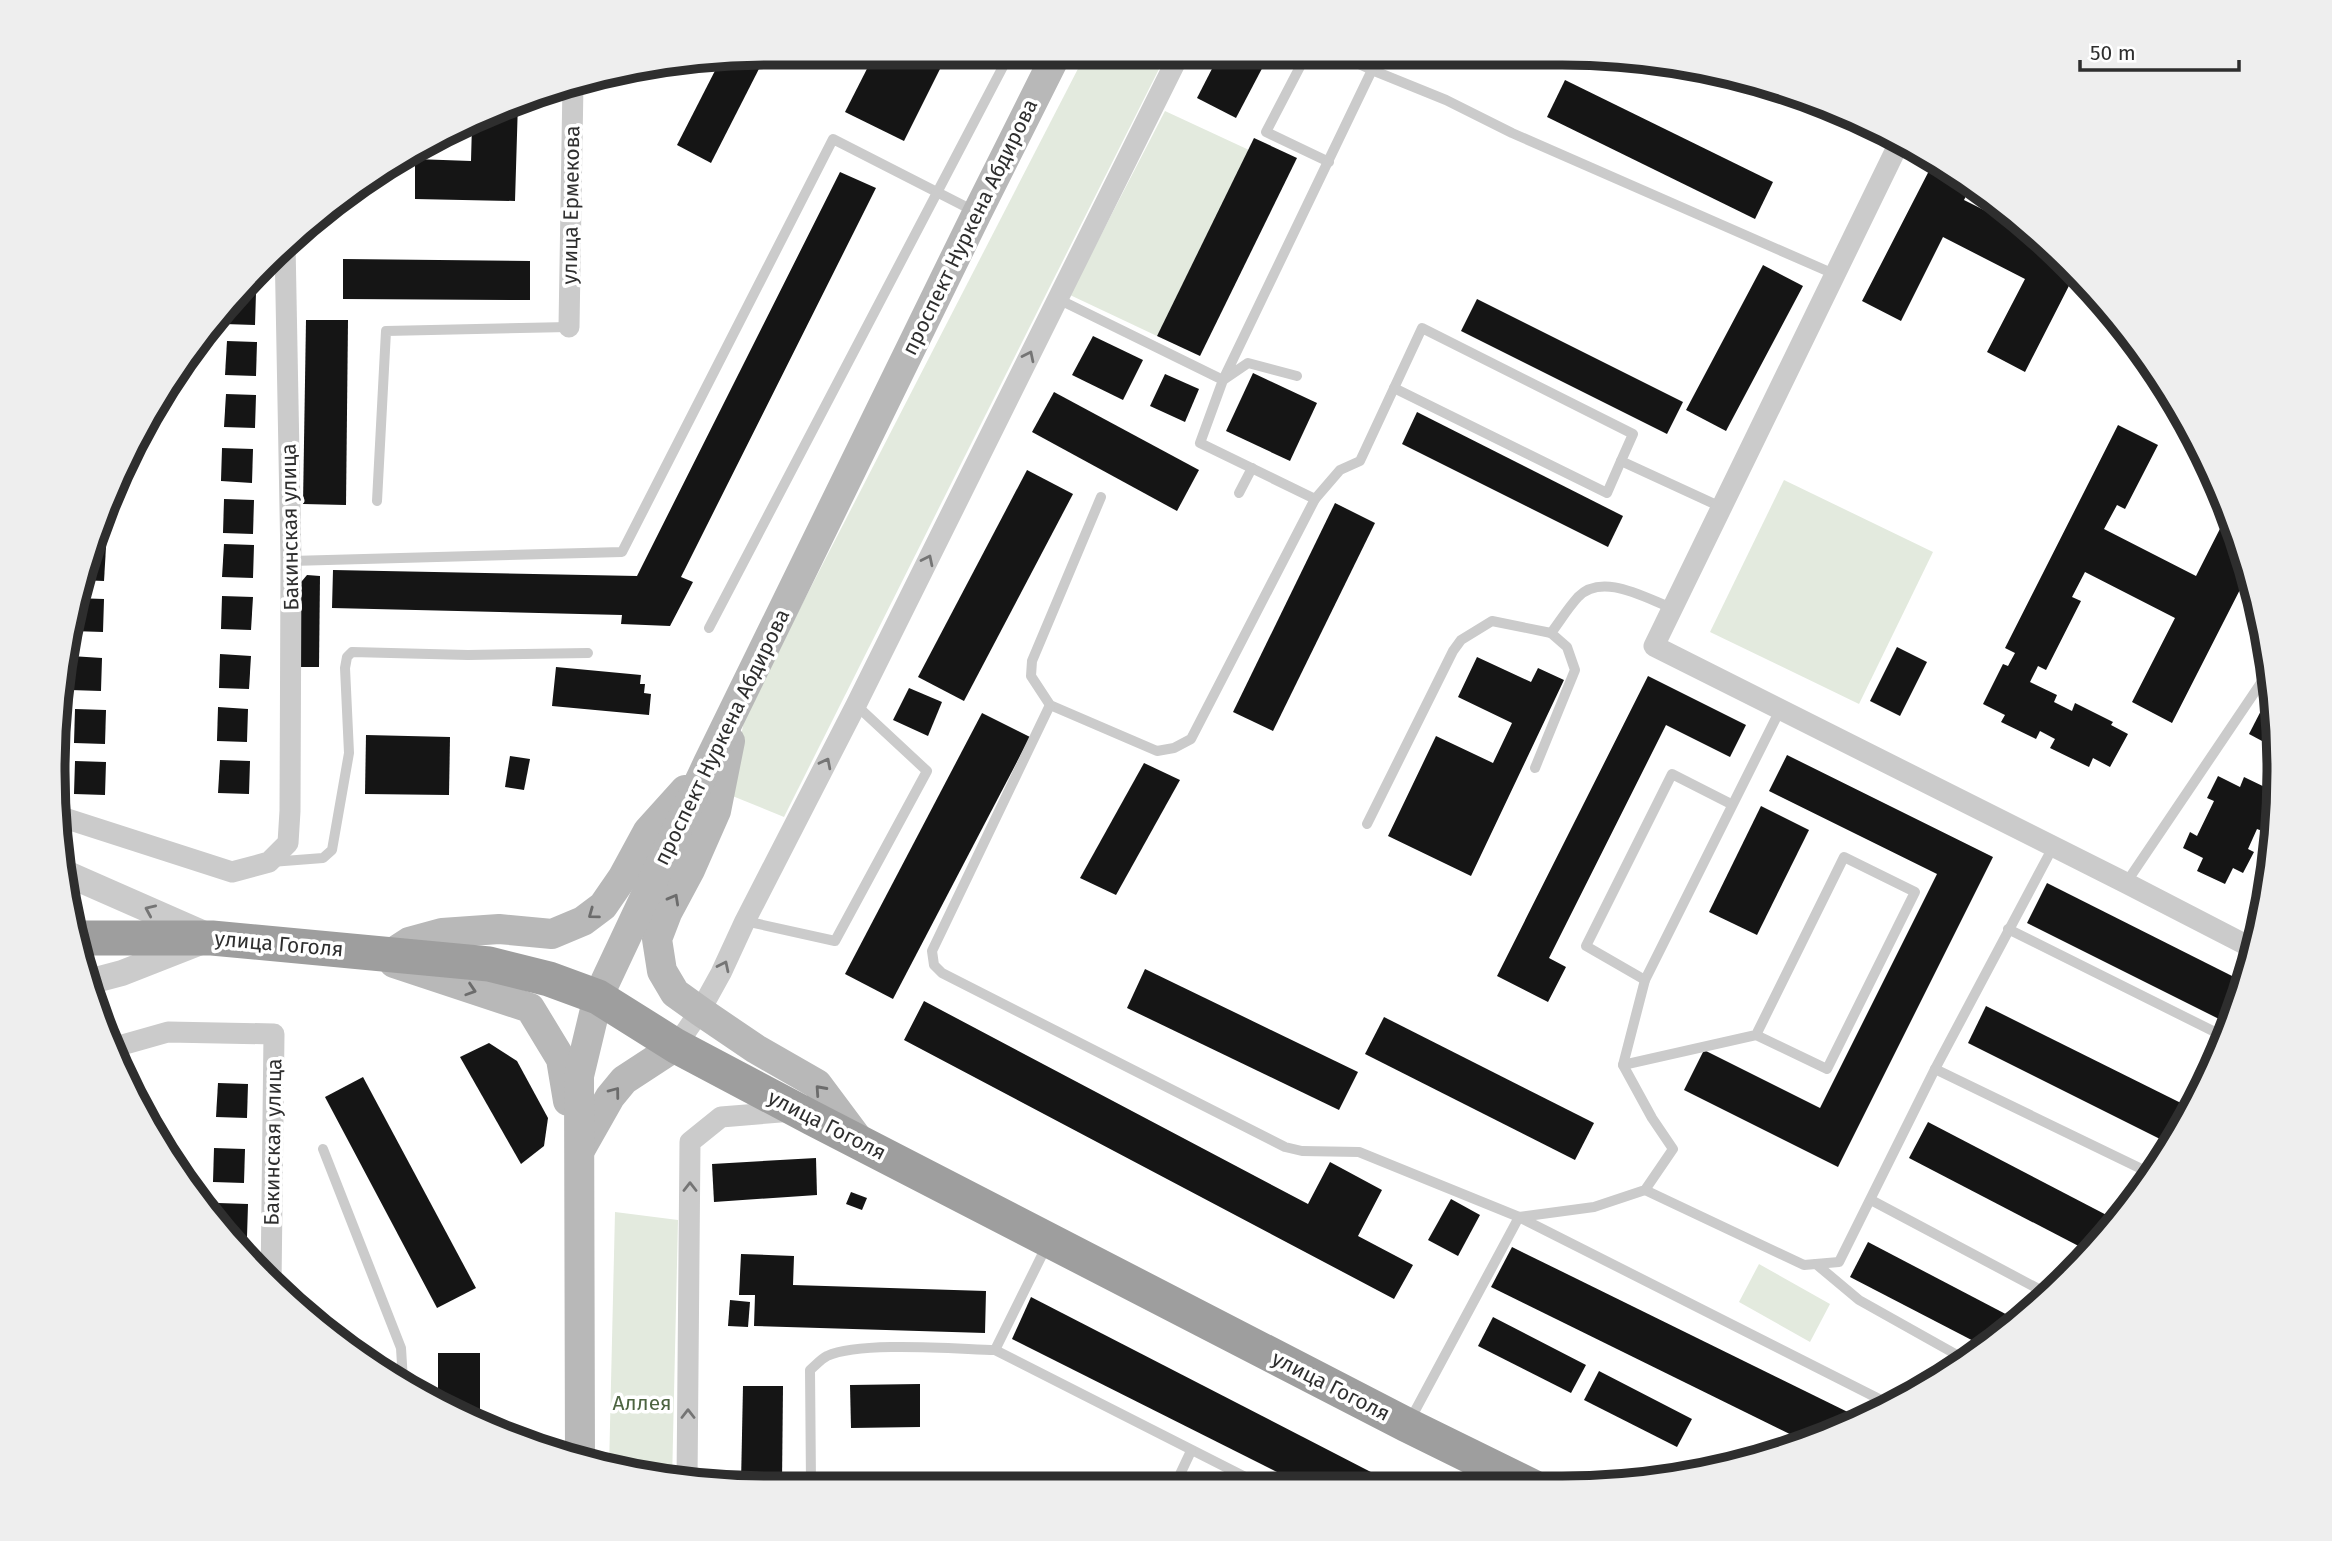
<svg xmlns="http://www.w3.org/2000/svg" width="2332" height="1541" font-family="'Fira Sans',sans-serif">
<rect width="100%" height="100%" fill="#fff"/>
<g fill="#e3eade">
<polygon points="1083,59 1164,59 784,817 730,795 745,715"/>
<polygon points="1165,111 1249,150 1157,336 1070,295"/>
<polygon points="1784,480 1933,552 1859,704 1710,632"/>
<polygon points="615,1212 678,1220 672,1482 609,1469"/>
<polygon points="1759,1264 1830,1304 1810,1342 1739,1302"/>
</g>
<g fill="#151515">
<polygon points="721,59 764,59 711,163 677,145"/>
<polygon points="872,59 945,59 904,141 845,112"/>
<polygon points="1217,59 1267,59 1236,118 1197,98"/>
<polygon points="1732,74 1748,77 1821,105 1817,115"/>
<polygon points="1565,80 1773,182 1755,219 1547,117"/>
<polygon points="518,102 515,201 415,199 415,159 471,161 472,124"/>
<polygon points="1254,138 1297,158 1200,356 1157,336"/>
<polygon points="1933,163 1970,188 1964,200 2044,240 2075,274 2025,372 1987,352 2025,279 1943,237 1901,321 1862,301"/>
<polygon points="840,172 876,188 681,577 693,582 670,626 621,624 622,615 332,608 333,570 637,576"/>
<polygon points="343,259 530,261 530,300 343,299"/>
<polygon points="1763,265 1803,286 1726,431 1686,410"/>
<polygon points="240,291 256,292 255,325 224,324 225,308"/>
<polygon points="1477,299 1683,402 1667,434 1461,331"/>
<polygon points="306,320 348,320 346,505 303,504"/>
<polygon points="1093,336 1143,360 1123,400 1072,375"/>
<polygon points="227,341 257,342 256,376 225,375"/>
<polygon points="1253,373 1317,403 1290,461 1226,431"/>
<polygon points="1165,374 1199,389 1185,422 1150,406"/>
<polygon points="1054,392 1199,470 1177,511 1032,432"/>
<polygon points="226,394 256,395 255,428 224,427"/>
<polygon points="1417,412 1623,516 1608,547 1402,444"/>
<polygon points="2118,425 2158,445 2125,509 2117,505 2104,529 2196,576 2228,513 2250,570 2172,723 2132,702 2175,618 2085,572 2072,597 2081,601 2046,670 2038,666 2030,682 2057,695 2054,702 2072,711 2075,703 2113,722 2111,725 2128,734 2110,767 2093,758 2089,767 2050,748 2055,739 2040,731 2036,739 2001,722 2005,715 1983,704 2003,664 2008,666 2015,653 2005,648"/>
<polygon points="222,448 253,449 252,483 221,481"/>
<polygon points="1027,470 1073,494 964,701 918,677"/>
<polygon points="224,499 254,500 253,534 223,533"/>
<polygon points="106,500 105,527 96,527"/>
<polygon points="1335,503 1375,523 1273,731 1233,712"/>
<polygon points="224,544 254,545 253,578 222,577"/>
<polygon points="90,547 106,547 104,581 79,580"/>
<polygon points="307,575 320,576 319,667 297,667 297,587"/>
<polygon points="222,596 253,597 251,630 221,629"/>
<polygon points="75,598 104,599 103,632 72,631"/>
<polygon points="1897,647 1927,662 1900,716 1870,701"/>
<polygon points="220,654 251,656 249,689 219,688"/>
<polygon points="71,656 102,658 101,691 70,690"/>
<polygon points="1477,657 1531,682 1538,668 1564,680 1471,876 1388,836 1436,736 1493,763 1512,723 1458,697"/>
<polygon points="556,667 641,675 640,684 645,684 644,693 651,694 649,715 552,706"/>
<polygon points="1648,676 1746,725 1730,757 1666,725 1549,958 1566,967 1548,1002 1497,976"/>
<polygon points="909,688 942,702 928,736 893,720"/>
<polygon points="2268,697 2274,700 2278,724 2277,749 2249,734"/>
<polygon points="218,707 248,709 247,742 217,741"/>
<polygon points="75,709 106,710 105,744 74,743"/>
<polygon points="982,713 1030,737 893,999 845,974"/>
<polygon points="366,735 450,737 449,795 365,794"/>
<polygon points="1787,755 1993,857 1838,1167 1684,1090 1704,1050 1820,1108 1937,874 1769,791"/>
<polygon points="510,756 530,759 524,790 505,787"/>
<polygon points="220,760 250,761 249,794 218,793"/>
<polygon points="75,761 106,762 105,795 74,794"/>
<polygon points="1144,763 1180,780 1116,895 1080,878"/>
<polygon points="2218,776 2240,787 2244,777 2273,791 2264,809 2273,814 2265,832 2257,829 2248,849 2254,852 2243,873 2233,868 2225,884 2197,871 2203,858 2183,848 2190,832 2197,836 2214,801 2207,798"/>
<polygon points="1761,806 1809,830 1757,935 1709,912"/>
<polygon points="2047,883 2246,983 2241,1002 2231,1025 2027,923"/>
<polygon points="1145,969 1358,1072 1339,1110 1127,1008"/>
<polygon points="924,1001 1308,1204 1330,1162 1382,1190 1358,1236 1413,1265 1394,1299 904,1040"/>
<polygon points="1986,1006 2193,1109 2183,1130 2172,1145 1968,1043"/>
<polygon points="1384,1017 1594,1123 1575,1160 1365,1054"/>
<polygon points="489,1043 517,1061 548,1118 544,1146 521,1164 460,1057"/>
<polygon points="363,1077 476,1288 437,1308 325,1097"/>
<polygon points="218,1083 248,1084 247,1118 216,1117"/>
<polygon points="1928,1122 2118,1221 2092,1253 1909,1158"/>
<polygon points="214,1148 245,1149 244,1183 213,1182"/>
<polygon points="816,1158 817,1195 714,1202 712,1164"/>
<polygon points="851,1192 867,1198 862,1210 846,1204"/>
<polygon points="1451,1199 1480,1215 1458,1256 1428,1240"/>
<polygon points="218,1203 248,1204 247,1237 225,1236 217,1224"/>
<polygon points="1868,1242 2019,1321 1998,1340 1987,1348 1850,1277"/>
<polygon points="1512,1247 1864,1420 1806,1442 1491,1287"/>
<polygon points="741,1254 794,1256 793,1285 986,1291 985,1333 754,1326 755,1295 739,1295"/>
<polygon points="1031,1297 1398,1486 1303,1485 1012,1339"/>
<polygon points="730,1300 750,1302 748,1327 728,1326"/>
<polygon points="1493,1317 1586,1365 1571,1393 1478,1346"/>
<polygon points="438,1353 480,1353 480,1425 453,1415 438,1404"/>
<polygon points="1599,1371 1692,1419 1677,1447 1584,1400"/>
<polygon points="920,1384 920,1427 851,1428 850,1385"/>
<polygon points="743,1386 783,1386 782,1483 741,1483"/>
</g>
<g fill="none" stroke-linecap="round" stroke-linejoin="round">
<g stroke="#cbcbcb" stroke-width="10">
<polyline points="1304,59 1266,132 1329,162"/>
<polyline points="1372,70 1446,100 1512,133 1834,274"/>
<polyline points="1058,299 1223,380 1200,443 1315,499 1340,470 1360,461 1422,328 1633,434 1621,461 1721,507"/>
<polyline points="1297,376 1248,363 1223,380 1372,70 1348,59"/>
<polyline points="1394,388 1607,493 1621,461"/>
<polyline points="1239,493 1252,468"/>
<polyline points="1101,497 1032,661 1031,676 1050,705 1157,751 1174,748 1191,739 1315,499"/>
<polyline points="377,501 386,331 569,327"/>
<polyline points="291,561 622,552 833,139 974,211"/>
<polyline points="709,628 1007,59"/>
<polyline points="1050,705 932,951 934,965 942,973 1285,1147 1302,1151 1359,1152 1519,1217 1893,1406"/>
<path d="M1535,768L1575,670L1567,647L1551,633C1560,621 1568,608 1578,597C1602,572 1645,598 1672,608"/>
<polyline points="1367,824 1453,651 1461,640 1492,621 1551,633"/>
<polyline points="271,862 323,858 332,850 349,753 345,668 347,657 352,652 468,655 588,653"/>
<polyline points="2126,883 2269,671"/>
<polyline points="745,921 835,941 927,771 856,705"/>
<polyline points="2008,929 2225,1037"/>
<polyline points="1645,980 1586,946 1672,774 1731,804"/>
<polyline points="1623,1065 1756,1035 1827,1069 1915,892 1844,857 1756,1035"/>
<polyline points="1935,1069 2152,1174"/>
<polyline points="323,1149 401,1348 403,1381"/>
<polyline points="1645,1190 1804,1265 1839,1262 1935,1069 2053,847"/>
<polyline points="1871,1200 2048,1294"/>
<polyline points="1816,1264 1859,1300 1966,1360"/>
<polyline points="995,1350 1261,1485"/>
<polyline points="1409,1422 1519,1217 1594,1207 1645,1190 1673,1149 1652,1118 1623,1065 1645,980 1780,710"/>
<path d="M811,1483L810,1370C816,1365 821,1359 827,1356C861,1341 955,1349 995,1350L1047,1245"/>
<polyline points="1175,1485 1191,1451"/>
</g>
<g stroke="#cbcbcb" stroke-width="21">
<polyline points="1900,141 1654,646 2126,883 2254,949"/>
<polyline points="569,327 573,83"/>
<polyline points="55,716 55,815 232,872 269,862 288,843 290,811 291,561 285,243"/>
<polyline points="676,1046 700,1011 721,973 745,921 856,705 1177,59"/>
<polyline points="115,1047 168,1032 274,1034 271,1285"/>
<polyline points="687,1482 690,1142 721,1117 793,1111"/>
</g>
<g stroke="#cbcbcb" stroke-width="26">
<polyline points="63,872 204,934"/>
<polyline points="88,982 122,973 201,942"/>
</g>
<g stroke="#b8b8b8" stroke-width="30">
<polyline points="730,741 716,811 690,870 667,913 657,939 662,971 675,993 700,1011 756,1049 817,1084 861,1143"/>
<polyline points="392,953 409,942 442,933 499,929 552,934 583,921 603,906 623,877 648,831 685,790"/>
<polyline points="394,963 530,1008 561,1059 568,1101"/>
<polyline points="580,1150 610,1097 624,1080 676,1046"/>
<polyline points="580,1462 579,1076 598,997 708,763 977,213 1054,59"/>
</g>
<polyline stroke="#9e9e9e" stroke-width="35" points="74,938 212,938 489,964 549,979 598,997 676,1046 812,1118 1407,1425 1533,1487"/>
</g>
<defs><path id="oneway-chevron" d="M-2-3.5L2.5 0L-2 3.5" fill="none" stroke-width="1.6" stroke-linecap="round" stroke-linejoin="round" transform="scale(1.75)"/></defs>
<g stroke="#757575">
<use href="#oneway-chevron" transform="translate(1029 356) rotate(-64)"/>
<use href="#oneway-chevron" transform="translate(928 560) rotate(-64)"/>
<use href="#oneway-chevron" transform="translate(826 763) rotate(-63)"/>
<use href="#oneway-chevron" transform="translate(150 910) rotate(-156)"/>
<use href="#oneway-chevron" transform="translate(724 966) rotate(-64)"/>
<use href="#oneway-chevron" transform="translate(690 1187) rotate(-90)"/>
<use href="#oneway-chevron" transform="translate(688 1414) rotate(-90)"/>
</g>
<g stroke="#6c6c6c">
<use href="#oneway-chevron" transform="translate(674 899) rotate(-61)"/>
<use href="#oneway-chevron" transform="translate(593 914) rotate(144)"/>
<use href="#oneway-chevron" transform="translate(471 990) rotate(18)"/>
<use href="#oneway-chevron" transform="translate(820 1090) rotate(-132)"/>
<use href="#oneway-chevron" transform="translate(615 1092) rotate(-53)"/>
</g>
<g text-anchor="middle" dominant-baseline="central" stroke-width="7" stroke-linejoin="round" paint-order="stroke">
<g font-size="21" fill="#2e2e2e" stroke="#fff">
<text transform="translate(571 205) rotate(-89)">улица Ермекова</text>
<text transform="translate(970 227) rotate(-64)">проспект Нуркена Абдирова</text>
<text transform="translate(290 527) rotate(-91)">Бакинская улица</text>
<text transform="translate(722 737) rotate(-64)">проспект Нуркена Абдирова</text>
<text transform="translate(279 944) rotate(5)">улица Гоголя</text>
<text transform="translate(827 1125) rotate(27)">улица Гоголя</text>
<text transform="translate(273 1142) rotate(-89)">Бакинская улица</text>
<text transform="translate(1331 1386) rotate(27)">улица Гоголя</text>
</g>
<g font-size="21" fill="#4d6441" stroke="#fff">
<text x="642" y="1403">Аллея</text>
</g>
</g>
<path d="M0 0H2332V1541H0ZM770 65H1562A705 705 0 0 1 2267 770V771A705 705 0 0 1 1562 1476H770A705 705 0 0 1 65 771V770A705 705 0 0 1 770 65Z" fill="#eee" fill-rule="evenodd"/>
<path fill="none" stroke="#2e2e2e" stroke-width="9" d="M770 65H1562A705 705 0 0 1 2267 770V771A705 705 0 0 1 1562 1476H770A705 705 0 0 1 65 771V770A705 705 0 0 1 770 65Z"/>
<path d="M2080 60v10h159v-10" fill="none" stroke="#2e2e2e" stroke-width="3.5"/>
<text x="2090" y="60" font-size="21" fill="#2e2e2e" stroke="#ffffff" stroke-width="5" paint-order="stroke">50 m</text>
</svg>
